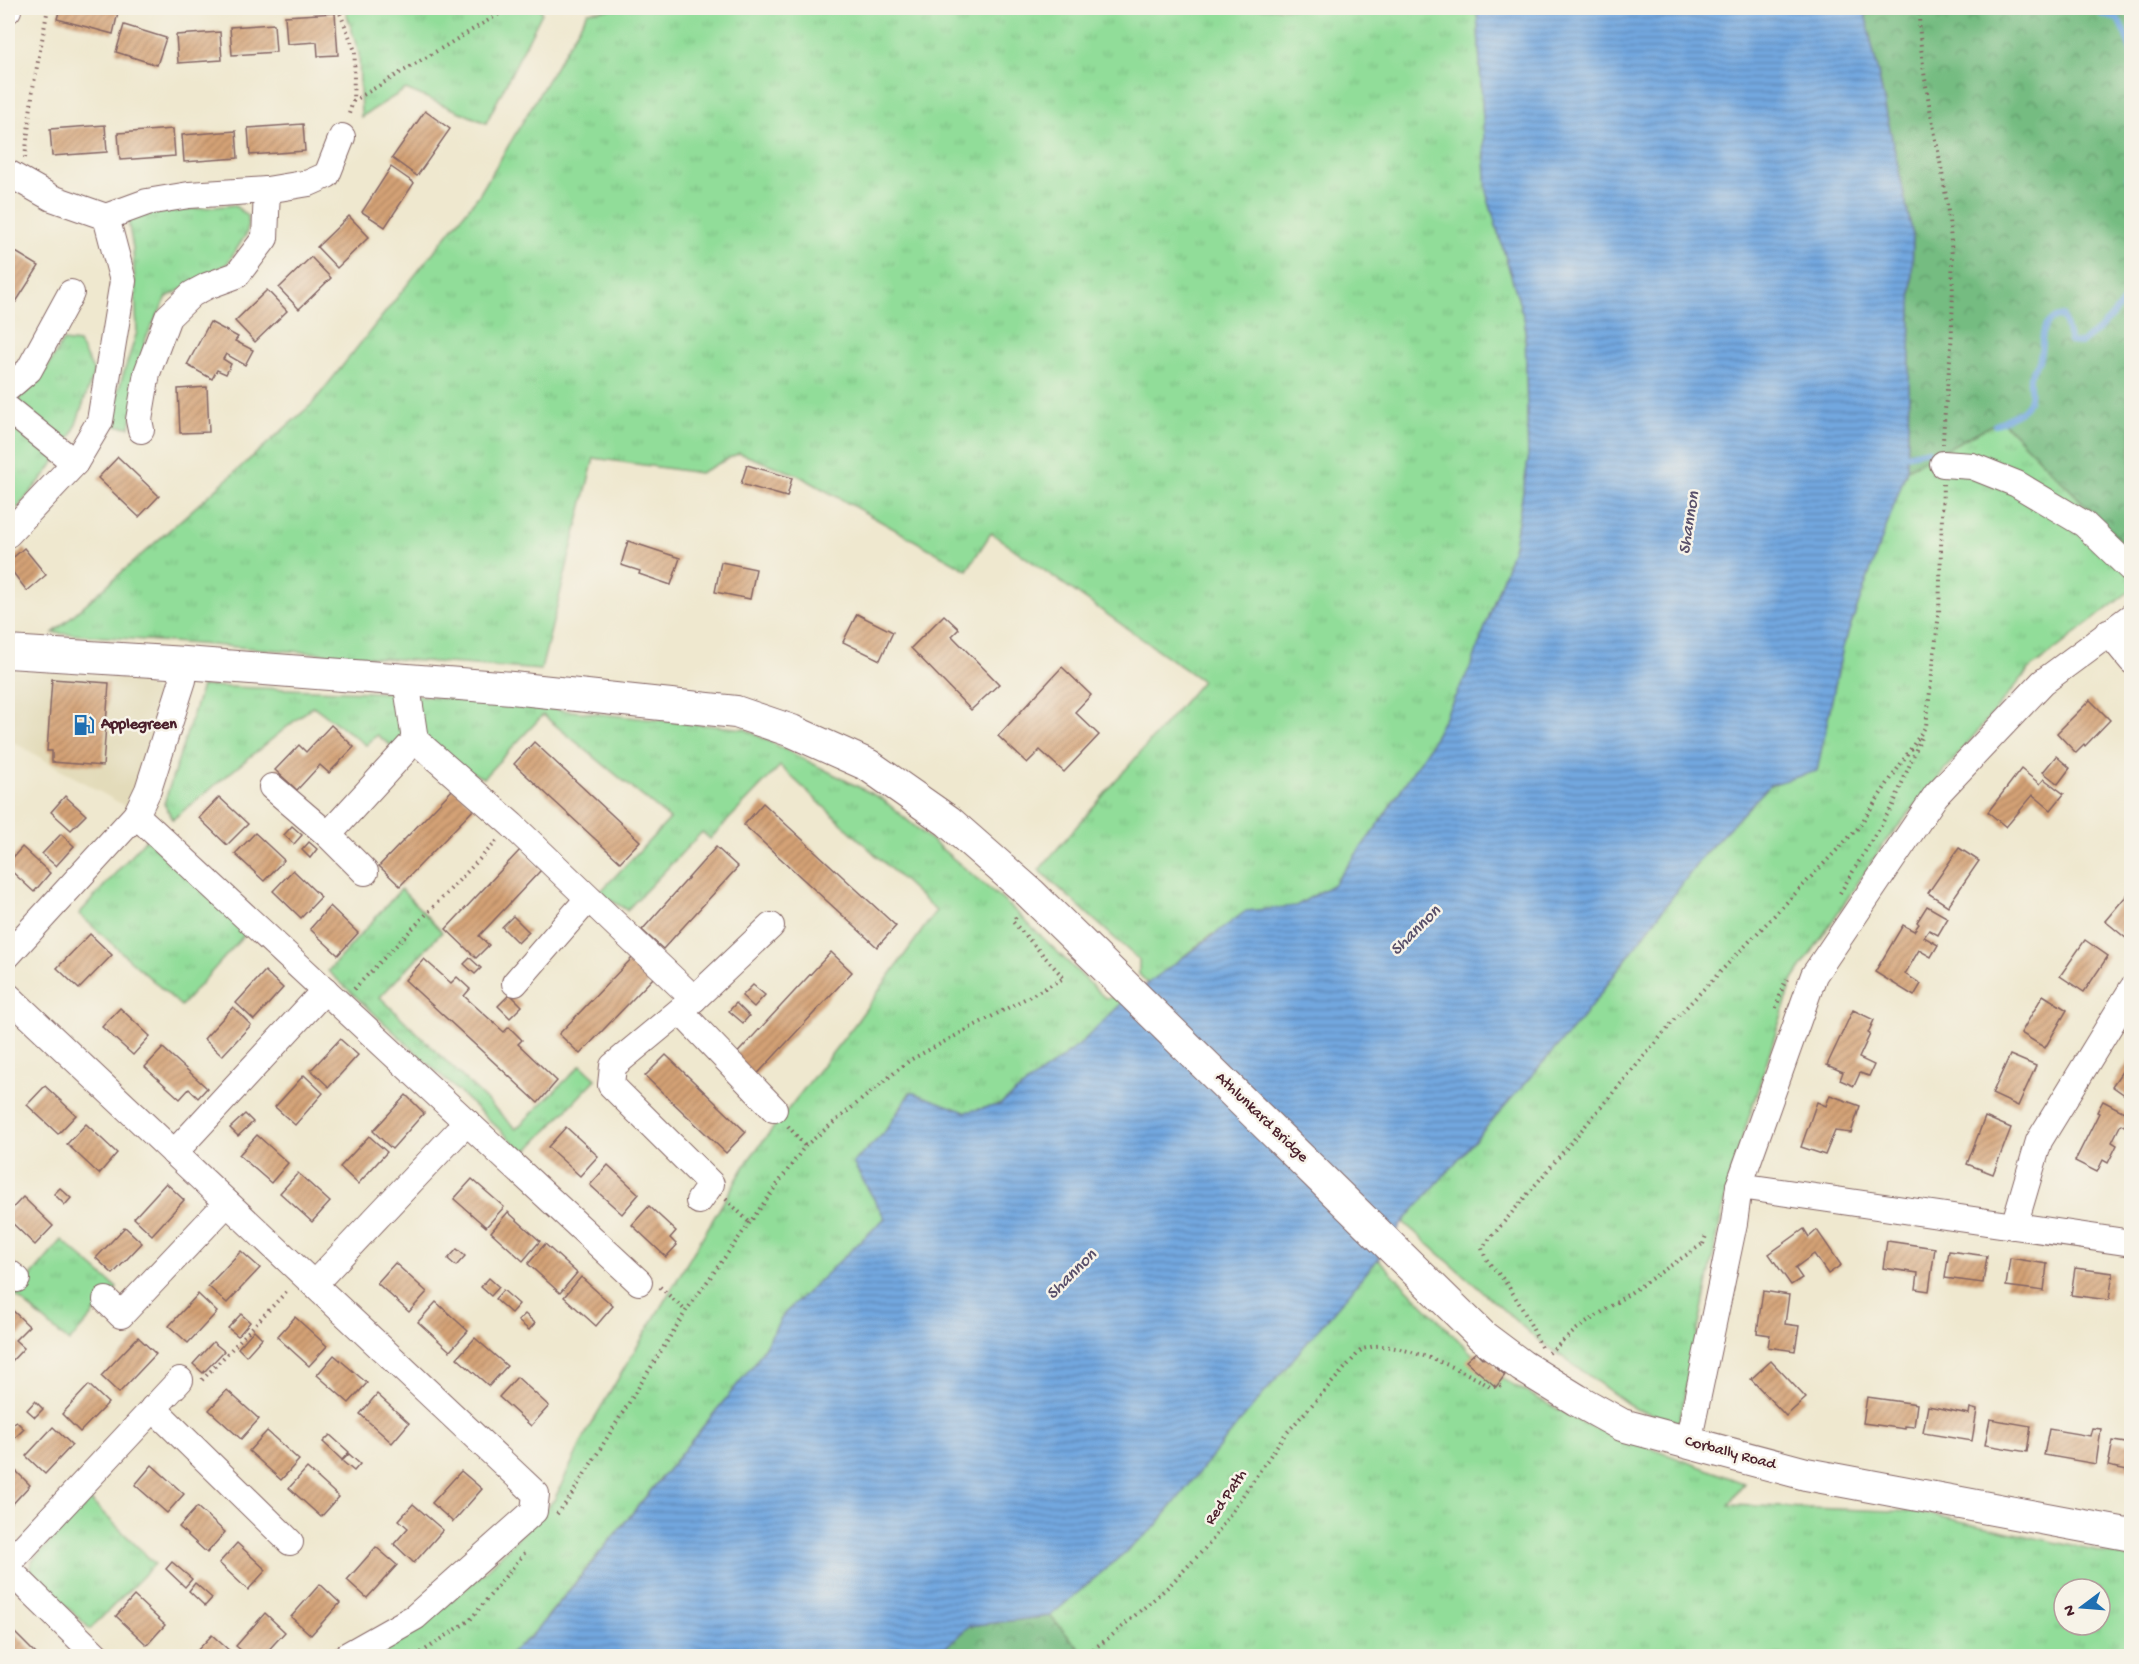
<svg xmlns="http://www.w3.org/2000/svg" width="2139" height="1664" font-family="'Gochi Hand',sans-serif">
<defs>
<pattern id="grass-tufts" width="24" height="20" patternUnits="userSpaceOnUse" patternTransform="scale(1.5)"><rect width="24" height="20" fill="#91dd99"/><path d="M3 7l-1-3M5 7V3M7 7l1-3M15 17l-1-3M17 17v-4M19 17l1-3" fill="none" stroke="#7fbd84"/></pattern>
<pattern id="forest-crowns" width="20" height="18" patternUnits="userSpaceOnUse" patternTransform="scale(1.5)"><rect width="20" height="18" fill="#74bc81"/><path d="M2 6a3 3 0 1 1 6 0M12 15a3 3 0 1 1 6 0" fill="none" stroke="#61986a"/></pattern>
<pattern id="water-rules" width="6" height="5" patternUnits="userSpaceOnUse" patternTransform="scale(1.5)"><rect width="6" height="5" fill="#72a7df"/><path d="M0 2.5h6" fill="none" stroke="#6087b5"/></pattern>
<pattern id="building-hatch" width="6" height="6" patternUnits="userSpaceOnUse" patternTransform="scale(1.5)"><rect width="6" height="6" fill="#d4a276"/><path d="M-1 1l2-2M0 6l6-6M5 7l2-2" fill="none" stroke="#ae8361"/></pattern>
</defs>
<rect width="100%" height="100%" fill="#f7f3e8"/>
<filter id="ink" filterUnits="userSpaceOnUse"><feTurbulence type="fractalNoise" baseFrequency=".0167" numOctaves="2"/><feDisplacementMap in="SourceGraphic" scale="12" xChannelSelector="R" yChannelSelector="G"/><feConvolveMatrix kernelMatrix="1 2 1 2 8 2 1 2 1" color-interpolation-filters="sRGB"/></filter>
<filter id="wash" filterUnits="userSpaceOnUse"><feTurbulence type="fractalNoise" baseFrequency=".008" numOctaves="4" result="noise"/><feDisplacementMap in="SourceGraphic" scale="24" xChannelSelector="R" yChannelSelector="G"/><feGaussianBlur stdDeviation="1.35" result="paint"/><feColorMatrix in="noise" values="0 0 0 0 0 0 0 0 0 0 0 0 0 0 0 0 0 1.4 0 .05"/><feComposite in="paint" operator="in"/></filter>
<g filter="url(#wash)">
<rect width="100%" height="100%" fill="#efe8cf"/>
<polygon fill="#e3dbba" points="8,670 126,677 148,683 158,696 156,719 148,751 128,808 8,739"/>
<g fill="url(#grass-tufts)" stroke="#6e7e62" stroke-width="1.5" fill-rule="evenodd">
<polygon points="345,8 541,8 542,13 486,123 406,89 361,117 359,54"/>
<polygon points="622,8 1477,8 1487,195 1525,322 1528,461 1514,546 1472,664 1429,747 1375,829 1334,884 1296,906 1211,935 1148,984 1139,974 1139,960 1039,870 1202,681 991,533 967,570 798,475 739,453 700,473 594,458 541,670 53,633 312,404 479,195 588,12"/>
<polygon points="234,205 248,216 247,233 227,264 167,297 146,338 130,427 107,425 137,332 133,248 128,221 140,214"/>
<polygon points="63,341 79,343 94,372 73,433 49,470 8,519 8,410 44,373"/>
<polygon points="2001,420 2131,551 2131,590 2028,671 1885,842 1793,980 1729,1179 1679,1422 1635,1409 1532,1335 1403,1222 1583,1017 1705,853 1770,785 1817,771 1843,647 1907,469"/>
<polygon points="202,686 397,693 745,729 882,799 1011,907 1105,998 1116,997 1125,1000 1079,1045 999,1105 965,1112 910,1092 884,1133 853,1163 885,1218 784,1314 755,1363 532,1635 507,1656 374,1656 415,1631 485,1572 554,1500 588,1429 749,1159 855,1024 936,911 780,766 710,839 702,832 627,910 599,893 670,819 543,715 483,778 410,742 398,751 377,735 366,745 313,706 173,819 164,804"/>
<polygon points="146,839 248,931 181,1006 79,914"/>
<polygon points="401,889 442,932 380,997 516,1129 581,1065 596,1079 525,1153 328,971"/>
<polygon points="62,1240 117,1288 69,1342 15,1295"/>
<path d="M1378,1259L1490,1372L1583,1423L1744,1483L1729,1505L1919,1512L2131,1559V1656H1086L1050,1616L1155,1527L1238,1424ZM2064,1589H2100V1625H2064Z"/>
<polygon points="90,1500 155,1564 90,1629 33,1573 30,1568 32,1561"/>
</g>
<g fill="url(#forest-crowns)" stroke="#5f6e56" stroke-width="1.5">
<polygon points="1864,8 2131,8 2131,551 2001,420 1907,469 1913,236"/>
<polygon points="1050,1616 1086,1656 936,1656 969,1626"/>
</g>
<polygon fill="url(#water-rules)" stroke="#5e6385" stroke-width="1.5" points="1477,8 1864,8 1913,236 1907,469 1843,647 1817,771 1770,785 1705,853 1583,1017 1403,1222 1378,1259 1238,1424 1155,1527 1050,1616 969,1626 936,1656 507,1656 533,1635 755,1363 784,1314 885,1218 853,1163 884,1133 911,1092 965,1112 999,1105 1079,1045 1125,1000 1246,911 1296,906 1334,884 1375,829 1429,747 1472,664 1514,546 1528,461 1525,322 1487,195"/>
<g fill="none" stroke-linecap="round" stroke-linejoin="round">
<g stroke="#72a7df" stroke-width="6">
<polyline points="2095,8 2102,15 2118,19 2126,36 2132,54"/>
<polyline points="2132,71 2131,137 2128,176 2132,189"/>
<path d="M1995,425C2004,420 2017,415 2024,408C2034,399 2029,388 2030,377C2031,371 2037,366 2039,361C2046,340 2035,321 2063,316L2070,342L2081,343L2103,326L2132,292"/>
<polyline points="1902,456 1928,450"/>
</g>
</g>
<g id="blocks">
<g fill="url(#building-hatch)">
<polygon points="60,8 119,8 113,34 57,19"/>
<polygon points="335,13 338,55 318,56 317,42 287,44 285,16"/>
<polygon points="274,24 276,52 232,55 230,27"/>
<polygon points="124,25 166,38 157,65 116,52"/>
<polygon points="220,32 222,60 178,63 176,35"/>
<polygon points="425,111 450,129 417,176 392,158"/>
<polygon points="303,124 305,151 250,155 248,128"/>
<polygon points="105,125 107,152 52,156 50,129"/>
<polygon points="173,129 175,156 120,160 118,133"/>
<polygon points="236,131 238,158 184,162 182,135"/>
<polygon points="391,167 414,183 385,227 362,212"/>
<polygon points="349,216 369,237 337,268 317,247"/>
<polygon points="14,251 39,266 16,302 8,297 8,261"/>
<polygon points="311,257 331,278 299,309 279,288"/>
<polygon points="267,290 287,311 255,342 235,321"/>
<polygon points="210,322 238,337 235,341 253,350 245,365 226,354 223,359 231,364 226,374 217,370 212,379 187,365"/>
<polygon points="207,387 209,432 180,433 178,389"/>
<polygon points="118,457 159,496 139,517 98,478"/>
<polygon points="747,465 792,478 787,497 741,484"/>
<polygon points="628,541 680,558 671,585 639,574 640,571 621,565"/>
<polygon points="24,548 46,575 27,591 8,566 8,562"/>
<polygon points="721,562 756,569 750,599 715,592"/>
<polygon points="857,614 893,632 880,660 843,642"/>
<polygon points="944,615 959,629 952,636 999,684 971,710 911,648"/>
<polygon points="1062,667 1091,695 1075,712 1099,735 1064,772 1040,750 1027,763 998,736"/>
<polygon points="52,679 109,683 103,766 52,762 52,751 47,751"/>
<polygon points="2090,700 2110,720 2085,746 2084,745 2076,753 2057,733"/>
<polygon points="331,725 354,747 329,773 320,765 297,790 275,770 299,745 306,752"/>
<polygon points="534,742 640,841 620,862 514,764"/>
<polygon points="2056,756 2070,768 2058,784 2043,772"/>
<polygon points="2021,769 2040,784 2044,779 2064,794 2051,810 2033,795 2006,827 1988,812"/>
<polygon points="454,788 475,808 400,886 379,866"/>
<polygon points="65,796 86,815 71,830 51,812"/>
<polygon points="219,797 248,824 227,845 199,818"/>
<polygon points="763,803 896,926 877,947 744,825"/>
<polygon points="292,826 302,835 294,844 284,835"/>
<polygon points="255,833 284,860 264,881 235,854"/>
<polygon points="61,834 74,846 56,866 42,854"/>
<polygon points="309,842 317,849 310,858 302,850"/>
<polygon points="22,847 50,873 34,892 8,868 8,863"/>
<polygon points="716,847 738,867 663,949 642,930"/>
<polygon points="1959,848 1979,861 1948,906 1928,893"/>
<polygon points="520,850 541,870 479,936 489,945 476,958 446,929"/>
<polygon points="293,870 321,897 301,918 273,891"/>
<polygon points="2132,889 2132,934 2127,939 2105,921"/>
<polygon points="330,906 358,933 338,955 310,929"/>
<polygon points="1927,906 1948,918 1938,935 1929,930 1924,937 1938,945 1931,957 1919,950 1905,974 1921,984 1914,996 1875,972 1903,925 1914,931 1919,924 1917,922"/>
<polygon points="513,916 529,932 518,943 502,927"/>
<polygon points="90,934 112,955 79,989 57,968"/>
<polygon points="2085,940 2108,956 2084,992 2060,976"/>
<polygon points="831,952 852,972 751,1081 730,1061"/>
<polygon points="634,956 655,976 580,1054 559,1034"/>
<polygon points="470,958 481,968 475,974 464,964"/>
<polygon points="424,959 451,983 457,977 470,989 464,996 504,1032 509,1027 522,1040 518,1044 557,1081 538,1103 405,980"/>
<polygon points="265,971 283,988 254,1020 236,1003"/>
<polygon points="753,985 765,995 754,1007 742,996"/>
<polygon points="510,994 522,1006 510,1018 498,1006"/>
<polygon points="2043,995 2067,1010 2045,1048 2021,1033"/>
<polygon points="736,1003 749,1016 743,1023 729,1011"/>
<polygon points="233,1007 251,1025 222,1056 204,1039"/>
<polygon points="120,1008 150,1036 133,1055 102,1027"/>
<polygon points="1853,1010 1874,1020 1868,1033 1870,1034 1859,1058 1874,1065 1869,1076 1860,1073 1854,1086 1840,1080 1843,1072 1827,1065"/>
<polygon points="340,1039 358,1055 329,1087 311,1070"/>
<polygon points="163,1048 207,1088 198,1098 189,1089 180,1099 145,1067"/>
<polygon points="666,1055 746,1132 726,1153 645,1076"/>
<polygon points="2010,1055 2036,1066 2018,1106 1992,1094"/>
<polygon points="2132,1057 2132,1100 2112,1086"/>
<polygon points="304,1075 323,1093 295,1125 275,1107"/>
<polygon points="45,1086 76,1115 58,1134 27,1105"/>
<polygon points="406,1095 424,1113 392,1149 373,1131"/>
<polygon points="1830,1095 1860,1106 1851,1133 1835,1131 1825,1155 1801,1147 1817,1102 1826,1106"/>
<polygon points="2103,1101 2132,1116 2126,1127 2121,1124 2112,1142 2117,1145 2108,1163 2103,1160 2097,1172 2075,1161 2099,1113 2097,1112"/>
<polygon points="245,1114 253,1122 238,1136 230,1128"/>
<polygon points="1985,1117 2011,1128 1993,1174 1967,1164"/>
<polygon points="86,1124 117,1153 99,1174 67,1144"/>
<polygon points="566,1127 598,1156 580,1176 548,1147"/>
<polygon points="257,1135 288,1163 271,1183 239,1155"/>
<polygon points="369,1136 387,1152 358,1184 340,1167"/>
<polygon points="608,1165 639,1194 622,1214 590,1185"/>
<polygon points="298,1173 330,1202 312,1222 280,1193"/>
<polygon points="472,1179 504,1207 486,1227 454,1199"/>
<polygon points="166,1183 184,1200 152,1235 134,1218"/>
<polygon points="60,1188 71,1198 65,1205 54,1194"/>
<polygon points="23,1197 53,1226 35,1245 8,1219 8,1213"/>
<polygon points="649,1206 676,1231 670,1238 677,1245 666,1257 632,1225"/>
<polygon points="508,1212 540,1241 523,1261 491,1232"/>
<polygon points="125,1227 142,1243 113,1274 96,1258"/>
<polygon points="1804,1229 1809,1237 1817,1230 1841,1265 1828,1274 1814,1254 1795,1268 1802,1278 1791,1285 1769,1254"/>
<polygon points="1887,1241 1935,1248 1929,1291 1916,1289 1918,1273 1883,1268"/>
<polygon points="545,1244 577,1273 560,1293 528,1264"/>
<polygon points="457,1249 465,1256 456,1266 448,1259"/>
<polygon points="241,1251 260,1268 227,1303 208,1286"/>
<polygon points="1949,1251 1987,1256 1983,1283 1945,1278"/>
<polygon points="2010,1258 2047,1264 2044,1291 2006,1286"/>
<polygon points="395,1263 427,1292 409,1312 377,1283"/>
<polygon points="2075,1268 2113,1273 2109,1300 2071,1295"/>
<polygon points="581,1277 613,1306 596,1326 564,1297"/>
<polygon points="489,1278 499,1287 491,1296 481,1287"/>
<polygon points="503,1290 519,1304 511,1313 495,1299"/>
<polygon points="1763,1291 1789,1295 1785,1324 1799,1326 1795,1351 1768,1347 1770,1335 1757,1333"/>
<polygon points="198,1294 217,1312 188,1343 169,1326"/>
<polygon points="436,1302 468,1331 450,1351 418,1322"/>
<polygon points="10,1308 29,1326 15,1340 24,1348 8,1365 8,1311"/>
<polygon points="241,1314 250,1322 238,1336 228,1328"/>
<polygon points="525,1314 535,1323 529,1330 518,1321"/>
<polygon points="295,1317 327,1346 309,1366 277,1337"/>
<polygon points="254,1330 262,1338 246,1356 238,1348"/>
<polygon points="138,1337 156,1354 119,1393 101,1376"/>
<polygon points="475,1338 507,1366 489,1386 457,1358"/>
<polygon points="213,1342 224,1351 203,1373 193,1364"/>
<polygon points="1476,1352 1483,1359 1491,1357 1494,1360 1495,1367 1505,1375 1496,1387 1466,1361"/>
<polygon points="334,1355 367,1383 349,1403 317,1375"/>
<polygon points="1771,1361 1806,1398 1786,1416 1751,1379"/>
<polygon points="517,1377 549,1406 531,1426 499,1397"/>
<polygon points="89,1385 108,1403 80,1432 62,1414"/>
<polygon points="227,1390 259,1419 241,1439 209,1410"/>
<polygon points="377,1394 409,1423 392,1443 360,1414"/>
<polygon points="1867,1397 1917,1404 1914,1427 1905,1426 1905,1429 1863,1423"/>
<polygon points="35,1401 43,1409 35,1417 27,1410"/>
<polygon points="1928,1406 1969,1414 1970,1408 1977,1410 1972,1441 1923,1433"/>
<polygon points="1990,1419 2031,1426 2027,1452 1985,1445"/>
<polygon points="16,1421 24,1429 14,1439 8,1432 8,1430"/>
<polygon points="53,1427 72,1445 45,1474 26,1456"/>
<polygon points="2092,1428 2101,1429 2096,1464 2044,1455 2049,1429 2090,1436"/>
<polygon points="267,1431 299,1460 281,1480 249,1451"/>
<polygon points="330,1435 349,1452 342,1460 323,1442"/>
<polygon points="2113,1441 2132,1444 2132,1471 2108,1466"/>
<polygon points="349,1454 360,1464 354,1471 342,1461"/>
<polygon points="152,1465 184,1494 167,1513 135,1485"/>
<polygon points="12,1467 30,1485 8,1509 8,1471"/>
<polygon points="307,1468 339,1497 321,1517 289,1488"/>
<polygon points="461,1471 482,1489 453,1522 432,1503"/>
<polygon points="413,1504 443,1530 414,1563 394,1544 408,1528 399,1520"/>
<polygon points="197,1507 225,1532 207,1553 179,1527"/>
<polygon points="237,1543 266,1570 248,1590 219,1563"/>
<polygon points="376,1547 397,1565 367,1598 347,1580"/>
<polygon points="172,1562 192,1579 185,1587 166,1569"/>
<polygon points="195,1583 212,1598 205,1606 189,1591"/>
<polygon points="320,1584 340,1603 311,1635 291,1617"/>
<polygon points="134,1596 165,1625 147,1645 116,1616"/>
<polygon points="265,1613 285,1632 263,1656 248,1656 236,1646"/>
<polygon points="9,1627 37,1655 35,1656 8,1656"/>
<polygon points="212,1635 232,1653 229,1656 192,1656"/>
</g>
</g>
</g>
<g filter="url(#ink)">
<use href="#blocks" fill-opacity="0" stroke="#846564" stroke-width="1.5"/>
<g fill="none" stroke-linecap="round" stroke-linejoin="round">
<defs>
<g id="minor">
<polyline points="8,10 8,8"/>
<polyline points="8,173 52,198 106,217 123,281 100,421 75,463 8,534"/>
<polyline points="267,190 309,183 327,175 342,137"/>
<polyline points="106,217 147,202 189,195 267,190 265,238 237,275 207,286 192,294 168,317 147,373 139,420 141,430"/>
<polyline points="8,388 29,370 71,293"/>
<polyline points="8,409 75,463"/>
<polyline points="1943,464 1972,466 2017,484 2084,524 2132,570"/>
<polyline points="2108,632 2132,661"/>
<polyline points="406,680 415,740 512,825 694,999 771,926"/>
<polyline points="272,787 328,835 415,740"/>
<polyline points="136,815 639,1282"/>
<polyline points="328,835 365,872"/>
<polyline points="8,955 136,815 148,790 183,680 185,663"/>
<polyline points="515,983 588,899"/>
<polyline points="8,996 536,1494 534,1511 415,1617 346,1656"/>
<polyline points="694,999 613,1066 611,1085 711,1184 699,1201"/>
<polyline points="680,1011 774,1109"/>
<polyline points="174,1153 325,990"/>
<polyline points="1739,1186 2132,1243"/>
<polyline points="2014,1226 2039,1141 2132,989"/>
<polyline points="8,1272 17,1279"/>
<polyline points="314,1284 467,1122"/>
<polyline points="106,1300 121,1315 227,1203"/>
<polyline points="153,1408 290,1542"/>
<polyline points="1688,1443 1734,1223 1739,1186 1814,975 1936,795 2043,682 2132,616"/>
<polyline points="8,1564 180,1380"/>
<polyline points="8,1569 97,1656"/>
</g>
<polyline id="major" points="8,652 185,663 512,688 736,712 792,731 868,765 948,821 1030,893 1482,1336 1522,1366 1577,1400 1622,1425 1806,1474 2132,1535"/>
</defs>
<use href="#minor" stroke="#846564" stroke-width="28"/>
<use href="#major" stroke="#846564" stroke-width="34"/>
<g stroke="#846564" stroke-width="4" stroke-dasharray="1.5 4.5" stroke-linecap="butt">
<polyline points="338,8 355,51 353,101 348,117"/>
<path d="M1919,8C1919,87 1946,163 1951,243C1953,270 1953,298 1952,325C1951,365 1944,404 1943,444"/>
<polyline points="353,101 509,8"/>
<polyline points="25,158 33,88 48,8"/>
<polyline points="1840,893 1893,805 1922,735"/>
<polyline points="354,989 497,841"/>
<polyline points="1776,1008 1783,986 1787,979"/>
<polyline points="788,1126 805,1146"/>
<polyline points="726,1199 749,1222"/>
<polyline points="1703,1244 1707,1233"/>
<polyline points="660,1287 686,1311"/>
<path d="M1541,1347C1531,1324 1520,1303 1506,1283C1497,1270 1486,1264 1482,1248L1678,1016L1858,828L1926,726L1939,613L1943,484"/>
<polyline points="1549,1353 1577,1329 1704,1243"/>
<polyline points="202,1380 288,1290"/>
<polyline points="557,1514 569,1499 686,1311 805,1146 910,1060 1064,978 1013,922 1017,915"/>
<polyline points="416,1656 470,1620 527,1550"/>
<path d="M1083,1656L1109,1638L1169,1586L1211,1542L1283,1437L1362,1349C1368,1348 1375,1345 1381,1346C1408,1347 1468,1371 1490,1387L1505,1386"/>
</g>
<use href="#minor" stroke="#fff" stroke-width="26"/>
<use href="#major" stroke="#fff" stroke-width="32"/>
</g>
</g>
<defs>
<symbol id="fuel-bare" viewBox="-9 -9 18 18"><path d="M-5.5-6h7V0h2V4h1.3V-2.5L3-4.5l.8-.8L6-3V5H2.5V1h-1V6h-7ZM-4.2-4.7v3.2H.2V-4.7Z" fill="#1f6fb2" stroke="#f7f3e8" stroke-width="2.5" paint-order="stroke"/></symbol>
</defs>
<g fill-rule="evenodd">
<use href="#fuel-bare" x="69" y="710" width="30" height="30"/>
</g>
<g text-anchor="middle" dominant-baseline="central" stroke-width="5" stroke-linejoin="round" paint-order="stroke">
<g font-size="16" font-weight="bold" fill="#4a1f2b" stroke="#f7f3e8" text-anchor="start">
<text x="101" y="725">Applegreen</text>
</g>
<g font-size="16" fill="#4a1f2b" stroke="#f7f3e8">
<text transform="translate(1261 1118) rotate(44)">Athlunkard Bridge</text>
<text transform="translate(1730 1454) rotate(15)">Corbally Road</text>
<text transform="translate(1227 1498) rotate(-56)">Red Path</text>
</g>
<g font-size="18" font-style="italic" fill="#584f6a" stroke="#f7f3e8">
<text transform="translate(1690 523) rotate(-81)">Shannon</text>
<text transform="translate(1416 931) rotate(-45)">Shannon</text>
<text transform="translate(1072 1275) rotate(-45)">Shannon</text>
</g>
</g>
<rect width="2139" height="1664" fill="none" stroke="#f7f3e8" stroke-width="30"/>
<g transform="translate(2082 1607) rotate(254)"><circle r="28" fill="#f7f3e8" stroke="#b29e9c" stroke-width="1.5"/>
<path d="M0-4.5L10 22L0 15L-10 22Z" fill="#1f6fb2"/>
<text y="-9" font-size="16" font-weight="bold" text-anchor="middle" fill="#4a1f2b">N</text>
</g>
</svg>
